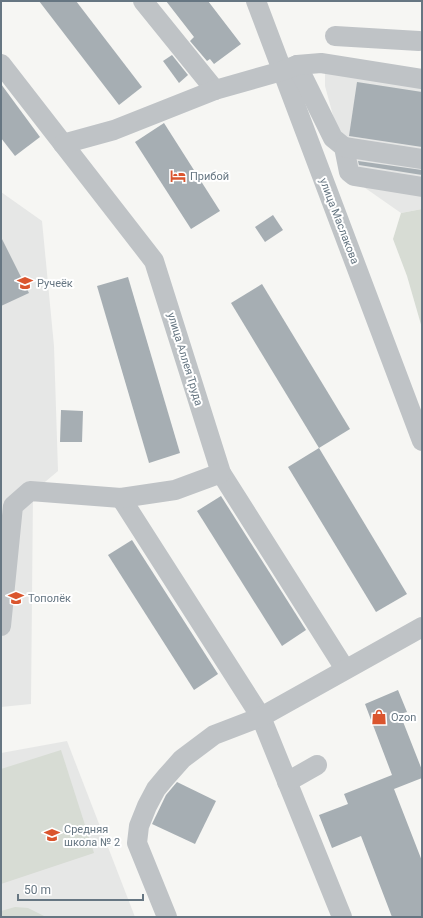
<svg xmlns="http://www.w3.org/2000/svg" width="423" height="918" font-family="Roboto,sans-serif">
<rect width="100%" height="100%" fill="#f6f6f3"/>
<g fill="#e6e7e6">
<polygon points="325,68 422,83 422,209 401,213 348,176 341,145 325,86"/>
<polygon points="1,192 42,221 54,346 58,471 33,492 31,704 1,707"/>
<polygon points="67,741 135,917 1,917 1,753"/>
</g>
<g fill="#d7dcd4">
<polygon points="422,209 422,328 407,276 393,239 401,213"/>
<polygon points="61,750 94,853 1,884 1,769"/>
<polygon points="15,907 28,908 46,917 1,917 1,911"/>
</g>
<g fill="#a6aeb3">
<polygon points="39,1 76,1 142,87 119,105"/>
<polygon points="166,1 208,1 241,44 214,64 210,59 207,61 190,41 194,37"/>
<polygon points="172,55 188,75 179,83 163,61"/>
<polygon points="357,82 422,92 422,147 349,136"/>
<polygon points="1,84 40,137 15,156 1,138"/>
<polygon points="164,123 220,211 191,229 135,142"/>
<polygon points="358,161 422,170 422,175 359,165"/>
<polygon points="273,215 283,230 265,242 255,227"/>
<polygon points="1,237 29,293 1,306"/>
<polygon points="128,277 180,453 149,463 97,286"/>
<polygon points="262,284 350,429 319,448 231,303"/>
<polygon points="61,410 83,411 82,442 60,442"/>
<polygon points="319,448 407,594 376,612 288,467"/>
<polygon points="221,496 306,630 282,646 197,511"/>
<polygon points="132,540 218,674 194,690 108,555"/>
<polygon points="398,690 407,712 400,714 422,770 422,778 394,789 422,861 422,917 392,917 361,836 332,848 319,815 348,804 344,794 392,775 365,704"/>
<polygon points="177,782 216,801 195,844 152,824 166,795"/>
</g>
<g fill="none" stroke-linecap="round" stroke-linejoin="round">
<g stroke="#bfc3c6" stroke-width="20">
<polyline points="143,1 215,90"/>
<polyline points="256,1 422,441"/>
<polyline points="335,36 419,41"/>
<polyline points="1,64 154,261 221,473 345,669"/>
<polyline points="297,65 333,138 344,147 349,172 354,176 422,187"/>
<polyline points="63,144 114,130 215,90 282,71 297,65 321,63 422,79"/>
<polyline points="344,147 422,159"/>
<polyline points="121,498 261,717 342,917"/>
<polyline points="1,626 13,506 30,491 121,498 175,490 221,473"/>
<polyline points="287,782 317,765"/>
<polyline points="167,917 137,843 139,826 147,806 156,789 166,777 182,759 214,735 261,717 422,627"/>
</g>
</g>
<defs>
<symbol id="hotel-bare" viewBox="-9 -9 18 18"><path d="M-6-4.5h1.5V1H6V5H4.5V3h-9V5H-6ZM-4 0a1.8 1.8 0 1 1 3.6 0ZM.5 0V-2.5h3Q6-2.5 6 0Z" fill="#da552e" stroke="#fff" stroke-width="2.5" paint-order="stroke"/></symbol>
<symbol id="school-bare" viewBox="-9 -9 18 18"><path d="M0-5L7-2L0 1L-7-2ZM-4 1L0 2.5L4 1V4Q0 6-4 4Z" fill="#da552e" stroke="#fff" stroke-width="2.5" paint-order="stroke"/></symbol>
<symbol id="shop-bare" viewBox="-9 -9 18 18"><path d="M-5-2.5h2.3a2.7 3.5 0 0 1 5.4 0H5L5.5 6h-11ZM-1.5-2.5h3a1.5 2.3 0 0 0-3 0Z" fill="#da552e" stroke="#fff" stroke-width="2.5" paint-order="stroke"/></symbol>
</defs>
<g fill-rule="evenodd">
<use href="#hotel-bare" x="167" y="165" width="22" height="22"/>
<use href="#school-bare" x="14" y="272" width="22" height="22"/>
<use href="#school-bare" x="5" y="587" width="22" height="22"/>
<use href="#shop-bare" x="368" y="706" width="22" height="22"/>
<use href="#school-bare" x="41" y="824" width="22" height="22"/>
</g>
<g text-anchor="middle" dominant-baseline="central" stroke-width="4" stroke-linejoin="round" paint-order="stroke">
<g font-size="11" fill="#667682" stroke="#fff" text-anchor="start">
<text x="190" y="176">Прибой</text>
<text x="37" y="283">Ручеёк</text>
<text x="28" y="598">Тополёк</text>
<text x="391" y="717">Ozon</text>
<text x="64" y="829">Средняя<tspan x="64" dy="13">школа № 2</tspan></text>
</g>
<g font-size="11" fill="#667682" stroke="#fff">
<text transform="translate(339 221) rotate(69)">улица Маслакова</text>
<text transform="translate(185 359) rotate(73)">улица Аллея Труда</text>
</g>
</g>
<rect width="423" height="918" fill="none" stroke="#667682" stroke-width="4"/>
<path d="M18 894v6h125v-6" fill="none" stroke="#667682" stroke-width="2"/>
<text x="24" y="894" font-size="12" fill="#667682" stroke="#ffffff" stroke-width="3" paint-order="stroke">50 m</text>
</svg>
